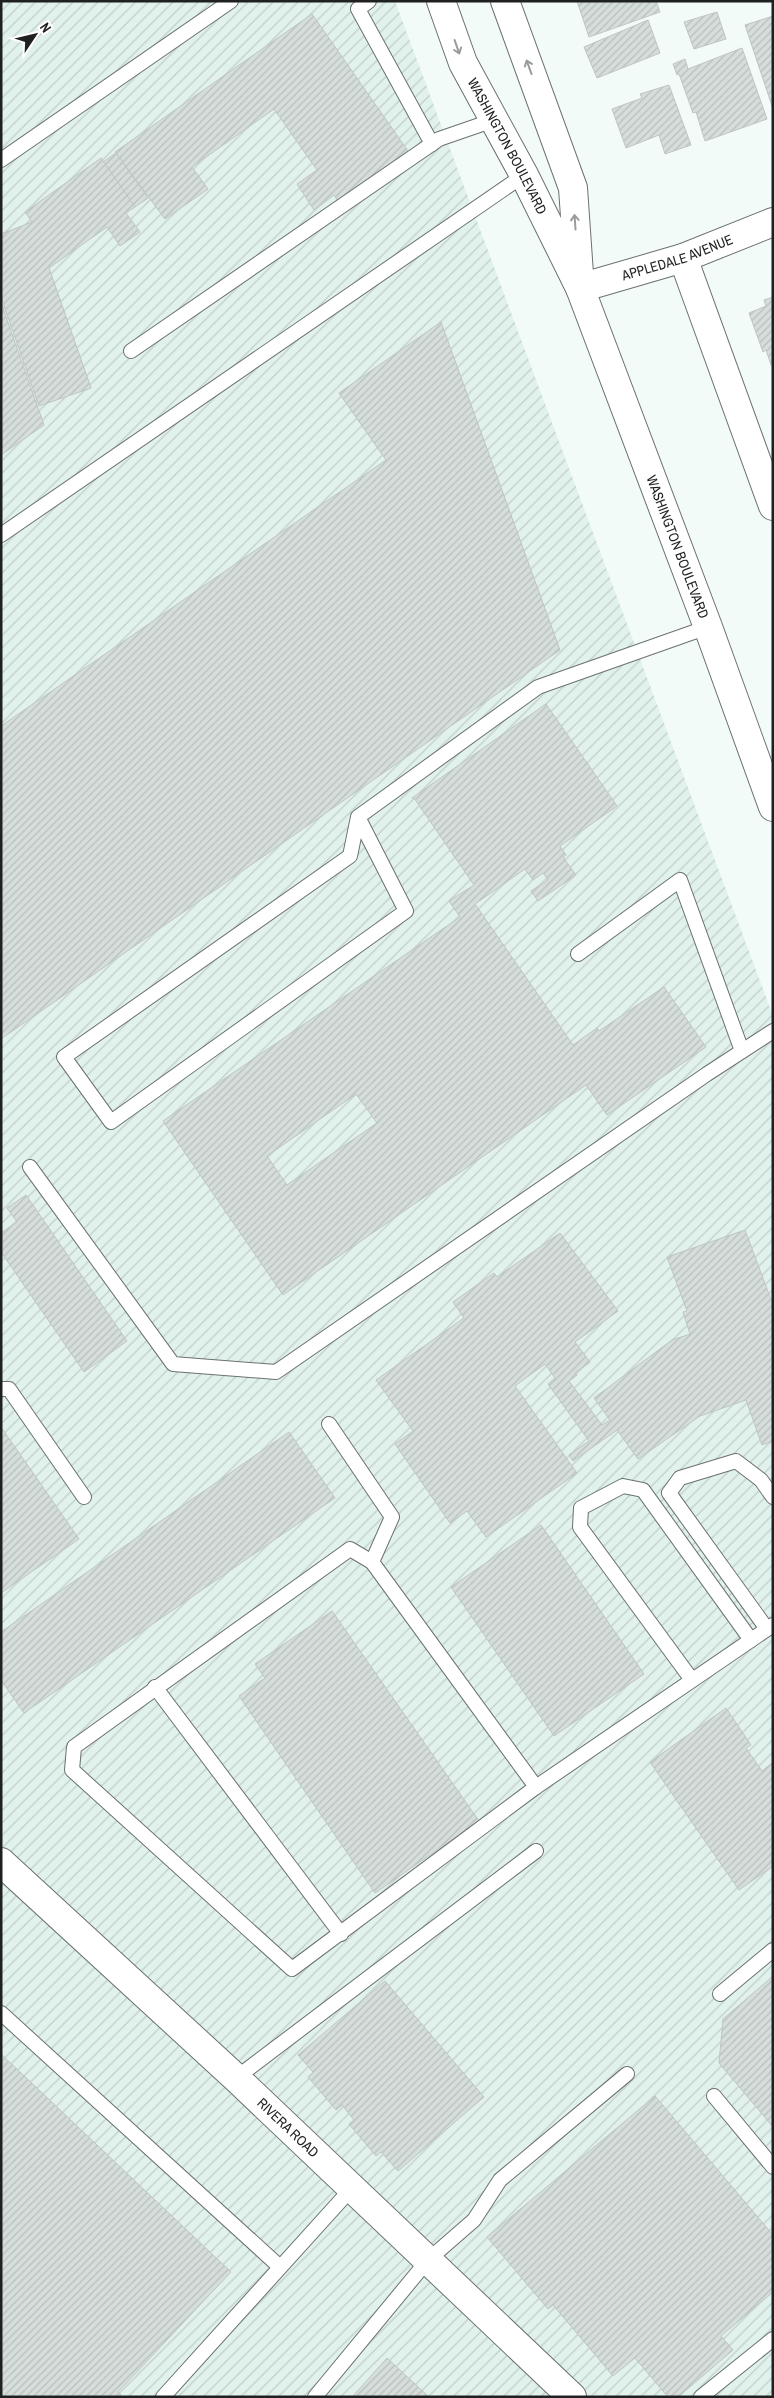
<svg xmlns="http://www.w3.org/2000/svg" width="774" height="2398" font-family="'Archivo Narrow',sans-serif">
<defs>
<pattern id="industrial-furrows" width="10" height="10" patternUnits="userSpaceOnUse" patternTransform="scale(1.25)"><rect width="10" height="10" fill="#e1f1ec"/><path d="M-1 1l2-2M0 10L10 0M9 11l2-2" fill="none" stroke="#c1ceca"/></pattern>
<pattern id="building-hatch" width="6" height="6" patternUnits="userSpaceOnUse" patternTransform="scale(1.25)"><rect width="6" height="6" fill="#d6dedb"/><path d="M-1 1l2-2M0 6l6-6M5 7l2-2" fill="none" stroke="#b7bebc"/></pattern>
</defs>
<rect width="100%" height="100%" fill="#f3fbf8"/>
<polygon fill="url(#industrial-furrows)" points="1,1 395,1 773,1016 773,2397 1,2397"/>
<g fill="url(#building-hatch)" stroke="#bec5c3" fill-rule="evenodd">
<polygon points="577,1 656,1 660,12 589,37"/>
<polygon points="717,12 726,39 694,49 684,22"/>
<polygon points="312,14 408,151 338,201 334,195 314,210 297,184 317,170 274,109 192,167 208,189 165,219 115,152"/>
<polygon points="773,16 773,109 745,25"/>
<polygon points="648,20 660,53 597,78 584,47"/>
<polygon points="742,48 767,119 705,141 696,112 693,113 679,74 677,75 673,64 685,59 688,69"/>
<polygon points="669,85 691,145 665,154 659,135 626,148 612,109 642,98 640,94"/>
<polygon points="116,153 148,198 135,207 103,162"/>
<polygon points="101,158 135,207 126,213 140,232 120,246 107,227 49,268 91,388 39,406 1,297 1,234 32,222 25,212"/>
<polygon points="773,297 773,364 771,365 766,350 763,352 749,313 766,306 764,300"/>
<polygon points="1,302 12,334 1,342"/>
<polygon points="441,322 560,650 1,1039 1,726 386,460 339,393"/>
<polygon points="12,334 44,425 1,455 1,342"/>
<path d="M546,704L617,806L560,846L566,855L563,857L576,875L538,901L531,891L548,880L543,873L533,880L525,869L475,904L573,1045L597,1028L599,1031L664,987L706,1047L607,1115L586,1085L283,1295L163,1121L460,917L449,901L474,885L414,798H412ZM356,1094L377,1123L287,1185L267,1156Z"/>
<polygon points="26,1195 127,1341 84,1372 1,1252 1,1233 17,1222 7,1208"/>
<polygon points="745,1230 773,1305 773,1441 762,1445 746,1400 700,1416 638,1459 617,1430 573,1461 569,1455 589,1441 548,1384 555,1378 545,1364 515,1386 577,1473 486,1537 467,1511 450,1523 395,1444 413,1431 376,1380 464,1318 453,1302 494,1273 497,1277 560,1233 618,1311 575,1342 590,1362 575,1373 577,1375 569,1381 602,1425 610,1420 594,1398 672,1340 690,1334 683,1312 687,1311 667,1257"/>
<polygon points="1,1427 79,1539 1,1593"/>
<polygon points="289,1432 335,1498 24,1713 1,1680 1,1632"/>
<polygon points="541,1525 644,1674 554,1736 451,1587"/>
<polygon points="332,1611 479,1821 375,1893 239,1696 265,1678 255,1664"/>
<polygon points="726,1708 751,1745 746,1748 762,1771 772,1763 773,1765 773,1866 739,1890 650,1762"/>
<polygon points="773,1976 773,2127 719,2063 723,2019"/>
<polygon points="385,1981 484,2097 398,2171 381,2152 376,2156 349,2124 354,2120 342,2105 336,2110 308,2077 313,2072 298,2055"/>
<polygon points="1,2054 231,2272 118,2392 121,2395 119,2397 1,2397"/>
<polygon points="655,2096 773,2235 773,2292 721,2336 733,2350 678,2397 668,2397 635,2358 613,2376 553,2305 548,2309 487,2237"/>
<polygon points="387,2358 429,2397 352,2397"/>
</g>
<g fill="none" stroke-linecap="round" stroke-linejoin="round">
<defs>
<g id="service">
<polyline points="369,1 358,9 432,144"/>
<polyline points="1,160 231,1"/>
<polyline points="131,351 439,139 494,120"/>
<polyline points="1,535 524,175"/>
<polyline points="358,817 406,911 111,1122 64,1057 350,856 358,817 538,687 708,627"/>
<polyline points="578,954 680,880 742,1051"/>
<polyline points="30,1167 173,1364 276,1372 707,1074 773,1031"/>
<polyline points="1,1389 9,1389 84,1497"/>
<polyline points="329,1424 392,1517 372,1562 536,1787 773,1625"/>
<polyline points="372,1562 350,1549 74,1747 72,1770 292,1969 536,1787"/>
<polyline points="767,1629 669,1493 680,1478 736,1461 761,1480 773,1497"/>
<polyline points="692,1680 580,1527 581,1508 623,1486 643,1490 751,1640"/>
<polyline points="155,1687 341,1934"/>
<polyline points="720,1994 773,1950"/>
<polyline points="1,2013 280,2267"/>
<polyline points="236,2078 536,1851"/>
<polyline points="714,2096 773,2167"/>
<polyline points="163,2397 352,2188"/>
<polyline points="315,2397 428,2260 474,2220 500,2180 627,2074"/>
<polyline points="701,2397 773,2339"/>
</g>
<g id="minor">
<polyline points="683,258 773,506"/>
<path id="s1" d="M580,288L683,258L773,222"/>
</g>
<g id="tertiary">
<path id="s2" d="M1,1862L236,2078L572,2397"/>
</g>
<g id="primary">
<path id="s3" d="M441,1L463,63L524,175L580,288L708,627L773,807"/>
<polyline points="505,1 573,188 579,274"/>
</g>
</defs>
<use href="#service" stroke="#6a716f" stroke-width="16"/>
<use href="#minor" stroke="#6a716f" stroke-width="30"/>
<use href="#tertiary" stroke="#6a716f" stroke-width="30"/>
<use href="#primary" stroke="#6a716f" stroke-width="30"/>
<use href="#service" stroke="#fff" stroke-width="14"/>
<use href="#minor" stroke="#fff" stroke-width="28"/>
<use href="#tertiary" stroke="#fff" stroke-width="28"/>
<use href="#primary" stroke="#fff" stroke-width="28"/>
</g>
<defs><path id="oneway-shaft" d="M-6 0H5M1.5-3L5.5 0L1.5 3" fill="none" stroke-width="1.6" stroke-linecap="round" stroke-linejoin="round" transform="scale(1.25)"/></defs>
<g stroke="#9a9b9b">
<use href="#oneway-shaft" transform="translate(457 47) rotate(71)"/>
<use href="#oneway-shaft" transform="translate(529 67) rotate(-110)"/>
<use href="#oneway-shaft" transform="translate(575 222) rotate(-94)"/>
</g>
<g text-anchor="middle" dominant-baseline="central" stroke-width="4" stroke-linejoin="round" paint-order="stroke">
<g font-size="14" fill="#1e2120" stroke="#fff">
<text stroke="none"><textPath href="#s3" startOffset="160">WASHINGTON BOULEVARD</textPath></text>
<text stroke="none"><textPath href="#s1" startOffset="102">APPLEDALE AVENUE</textPath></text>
<text stroke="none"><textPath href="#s3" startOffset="596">WASHINGTON BOULEVARD</textPath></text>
<text stroke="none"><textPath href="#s2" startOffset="391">RIVERA ROAD</textPath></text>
</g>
</g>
<rect width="774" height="2398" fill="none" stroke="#1e2120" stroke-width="5"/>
<g transform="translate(35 35) rotate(55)" stroke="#ffffff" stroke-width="4" paint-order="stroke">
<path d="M0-4L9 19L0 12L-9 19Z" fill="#1e2120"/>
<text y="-8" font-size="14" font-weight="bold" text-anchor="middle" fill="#1e2120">N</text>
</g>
</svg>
